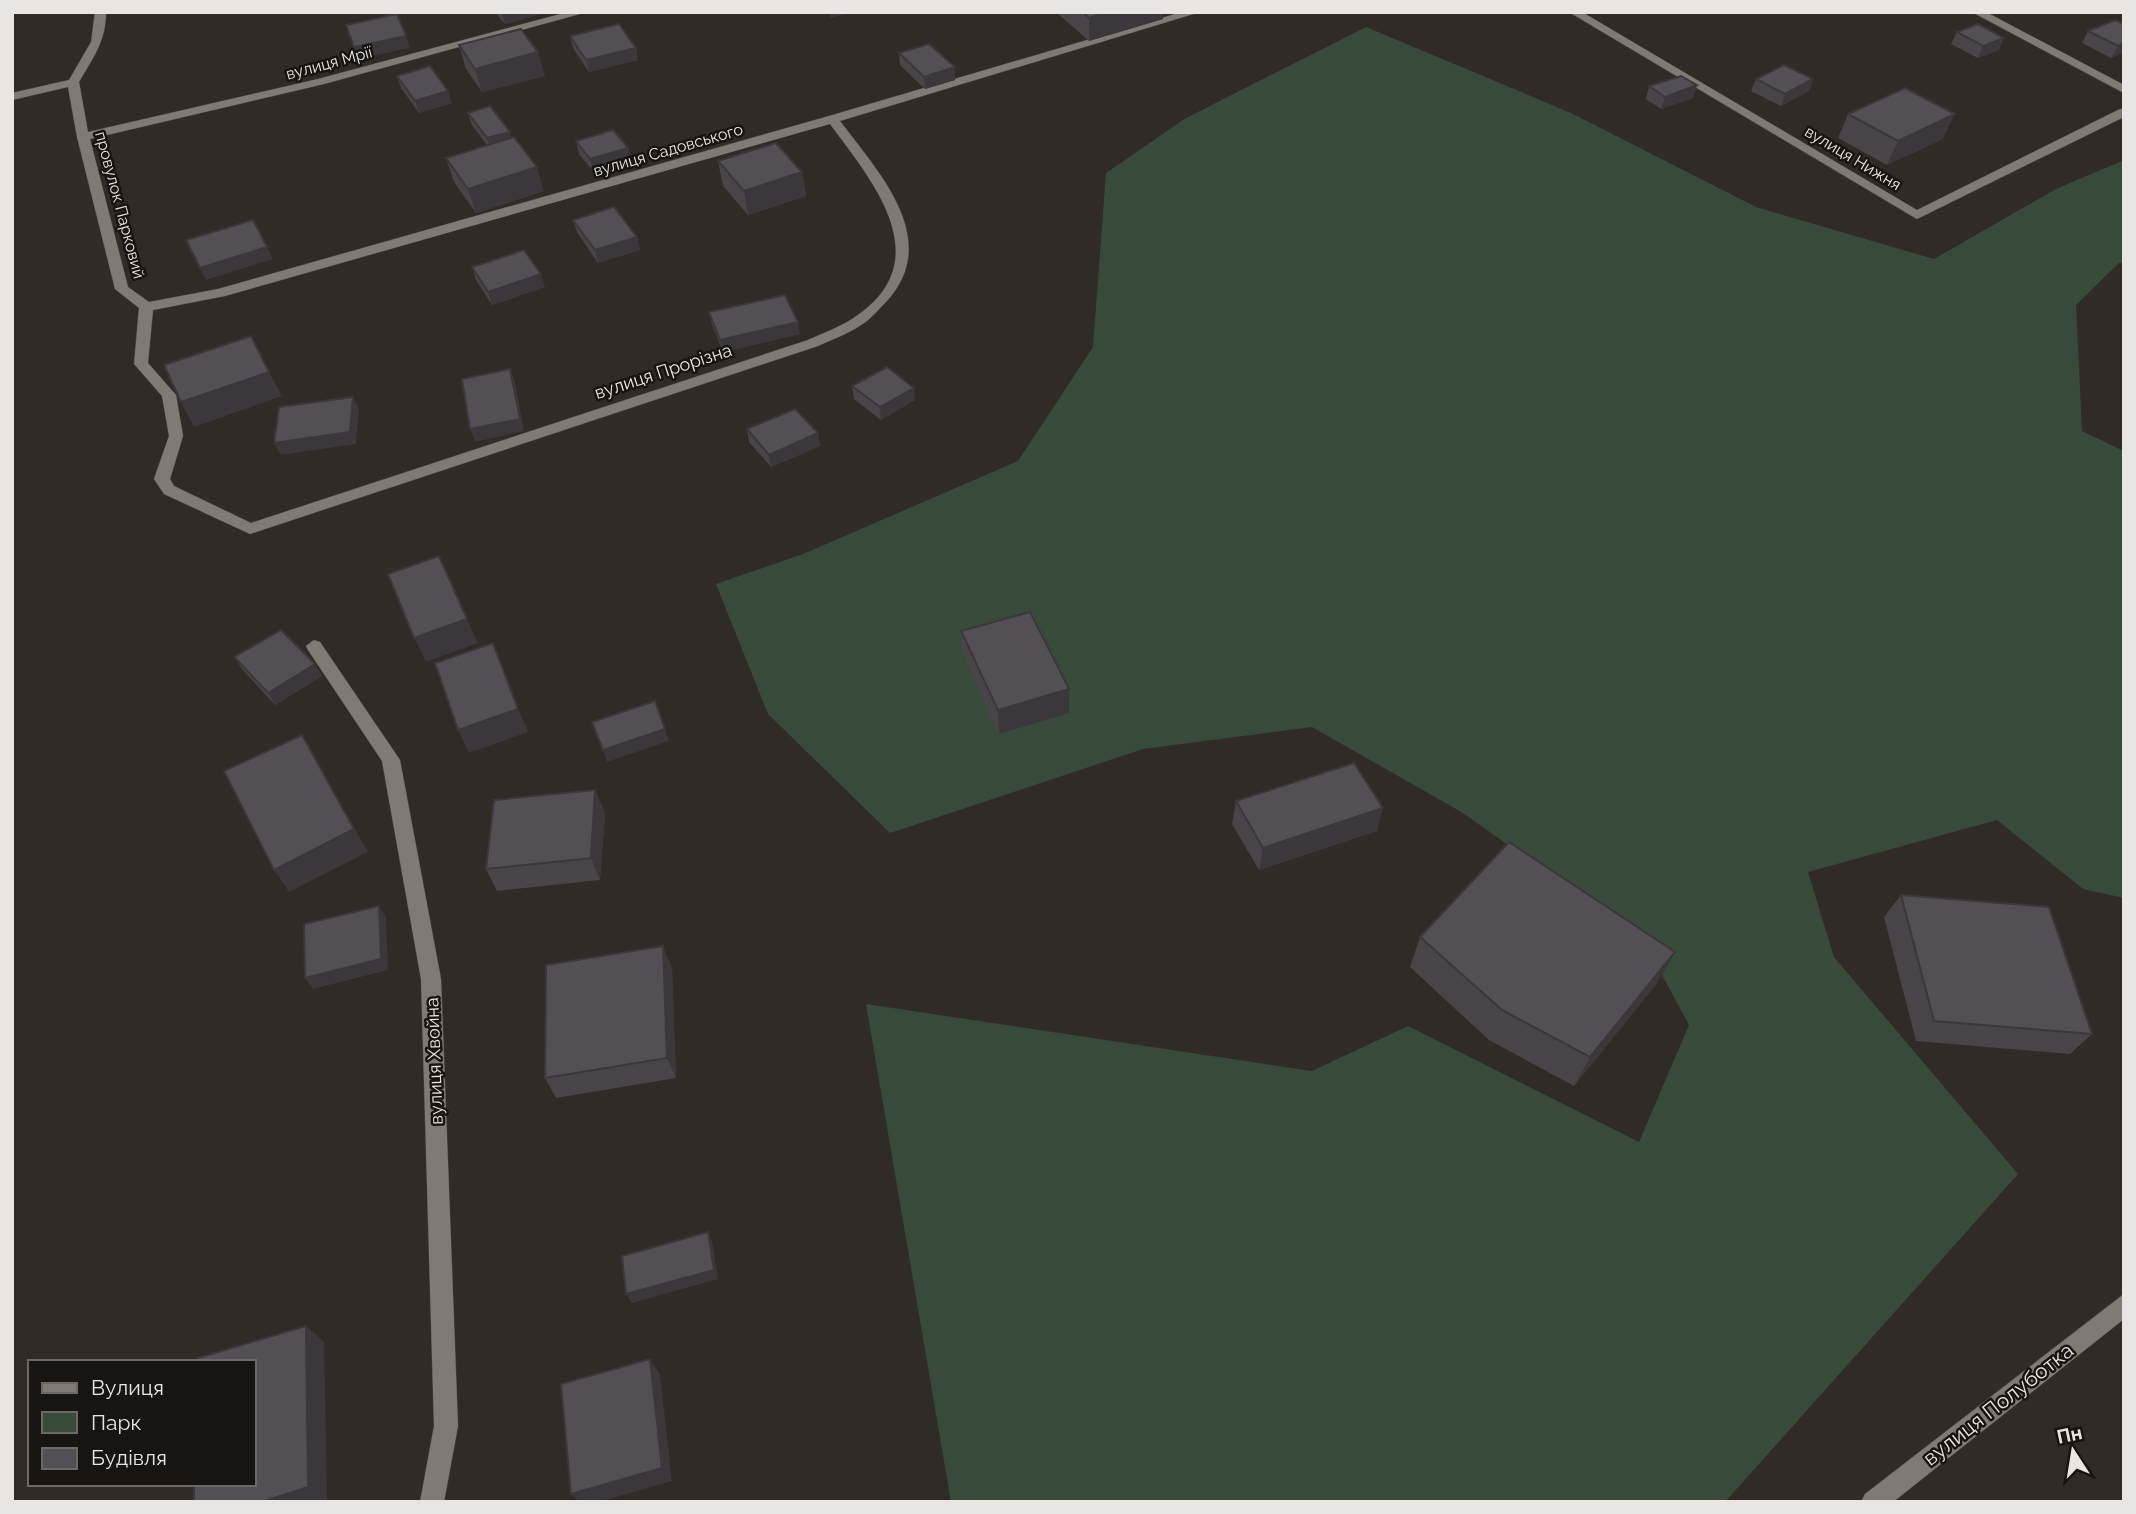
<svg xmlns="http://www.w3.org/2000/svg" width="2136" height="1514" font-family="Raleway,sans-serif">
<rect width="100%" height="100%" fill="#302b27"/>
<polygon fill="#384a3a" points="1366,27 1571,113 1756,207 1934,259 2056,189 2124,160 2124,263 2119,263 2076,305 2082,431 2124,451 2124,898 2083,889 1997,820 1808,872 1834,957 2018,1174 1725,1502 951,1502 866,1004 1312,1071 1408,1026 1639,1142 1689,1025 1644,942 1463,813 1312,727 1143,749 890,833 768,714 716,584 803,554 1018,461 1093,347 1106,173 1186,118"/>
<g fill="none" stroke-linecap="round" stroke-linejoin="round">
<defs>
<g id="minor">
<path d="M95,12H106C106,41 93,58 79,82L88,132L318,79L568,12H587L324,84L90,139L128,287L149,302L218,289L829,116L1182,12H1200L840,121C879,173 944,241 885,303C877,311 871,319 861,325C848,334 833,339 818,346L250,534L164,494L154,479L169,436L162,396L134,364L139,308L115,289L77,137L68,87L12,100V93L69,80L91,42ZM830,124C874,183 941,262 852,319C838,328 823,333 808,340L251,523L174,486L170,479L183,436L176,395L148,363L153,310L225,296Z"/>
<polygon points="1569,12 1582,12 1917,210 2120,109 2124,109 2124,117 1917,219"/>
<polygon points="1972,12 1986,12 2124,85 2124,93"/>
<polygon points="314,640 320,642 400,760 441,979 458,1426 444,1502 420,1502 434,1426 421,979 382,761 308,650 306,646"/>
<polygon points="2124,1294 2124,1319 1893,1502 1861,1502 1865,1494"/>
</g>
</defs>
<use href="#minor" stroke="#4a4642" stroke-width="1"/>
<use href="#minor" fill="#807a75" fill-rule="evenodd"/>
</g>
<g fill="#484448">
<polygon points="495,12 548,12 505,24"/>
<polygon points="1056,12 1163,12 1163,19 1089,41"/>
<polygon points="2115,20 2124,52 2111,58 2082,43 2088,31"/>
<polygon points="1957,32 1999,50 1978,58 1951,44"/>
<polygon points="570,36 638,60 589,72 573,48"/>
<polygon points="459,45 545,76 482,92 466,69"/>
<polygon points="899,53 955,67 955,80 925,89 900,65"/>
<polygon points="397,76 452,103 419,113 401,88"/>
<polygon points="1756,79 1813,79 1809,91 1781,106 1751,91"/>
<polygon points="1697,85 1693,98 1661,109 1646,99 1649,86"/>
<polygon points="468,113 512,138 544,191 476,213 454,182 446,158 487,145 472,125"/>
<polygon points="1848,114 1943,139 1887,165 1838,138"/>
<polygon points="576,141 628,148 631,160 594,172 579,154"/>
<polygon points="718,161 802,172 806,196 748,215 723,186"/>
<polygon points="573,220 637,237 640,250 598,263 577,232"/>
<polygon points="472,267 545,287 492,305 476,280"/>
<polygon points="709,312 800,334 723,352 712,325"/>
<polygon points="852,386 915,400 881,420 854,399"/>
<polygon points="747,429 818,433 820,446 771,467 749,442"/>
<polygon points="961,631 1069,689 1069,713 999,734 963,655"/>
<polygon points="234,657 322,676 275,705 242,669"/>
<polygon points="595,790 605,813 600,880 497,891 486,869"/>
<polygon points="1236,801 1377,831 1259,870 1232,824"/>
<polygon points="1901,895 2092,1034 2070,1054 1916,1041 1884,917"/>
<polygon points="1420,937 1657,983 1574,1086 1489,1040 1410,967"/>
<polygon points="672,968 676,1078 556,1098 545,1078"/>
</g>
<g fill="#3b373b">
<polygon points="501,12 548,12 505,24"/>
<polygon points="830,12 852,12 830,18"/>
<polygon points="1107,12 1163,12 1163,19 1089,41 1089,18"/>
<polygon points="406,36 410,48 358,59 354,47"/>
<polygon points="2004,38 1999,50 1978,58 1983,46"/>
<polygon points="2124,43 2124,52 2111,58 2118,46"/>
<polygon points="636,48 638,60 589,72 586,60"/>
<polygon points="538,52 545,76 482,92 475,69"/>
<polygon points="955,67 955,80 925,89 924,77"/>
<polygon points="1813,79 1809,91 1781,106 1785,94"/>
<polygon points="1697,85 1693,98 1661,109 1665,97"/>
<polygon points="448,91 452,103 419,113 415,101"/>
<polygon points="1955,114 1943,139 1887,165 1898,141"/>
<polygon points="510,132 514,144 491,151 487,138"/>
<polygon points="628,148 631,160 594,172 590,159"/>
<polygon points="537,167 544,191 476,213 468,189"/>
<polygon points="802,172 806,196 748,215 744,191"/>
<polygon points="637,237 640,250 598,263 595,250"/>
<polygon points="267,247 273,259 206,280 200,268"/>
<polygon points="541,274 545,287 492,305 488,292"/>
<polygon points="798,322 800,334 723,352 720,340"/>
<polygon points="510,369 515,382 524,431 475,442 470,429"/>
<polygon points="269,372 282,396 194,427 181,402"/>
<polygon points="914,388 915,400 881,420 880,407"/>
<polygon points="353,397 359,409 356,444 281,455 274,443"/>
<polygon points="818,433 820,446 771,467 769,455"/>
<polygon points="467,619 478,643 426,662 414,638"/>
<polygon points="493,643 528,732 469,753 458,730"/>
<polygon points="315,664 322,676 275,705 268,693"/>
<polygon points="1069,689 1069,713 999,734 998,710"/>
<polygon points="665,729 669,741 607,762 603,750"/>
<polygon points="302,735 316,759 368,852 289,892 274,870"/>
<polygon points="595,790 605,813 600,880 591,858"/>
<polygon points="1383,808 1377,831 1259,870 1263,848"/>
<polygon points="379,906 386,917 388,970 313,989 305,978"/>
<polygon points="663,946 672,968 676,1078 667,1058"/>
<polygon points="1675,952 1657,983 1574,1086 1590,1057"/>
<polygon points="708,1232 712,1241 718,1279 632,1303 626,1294"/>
<polygon points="306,1326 324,1342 327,1500 321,1502 261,1502"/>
<polygon points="650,1359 660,1374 672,1481 599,1502 579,1502 571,1494"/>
</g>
<g fill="#544f54" stroke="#3b373b" stroke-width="2">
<polygon points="1083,12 1107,12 1089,18"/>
<polygon points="397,14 406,36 354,47 346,25"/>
<polygon points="2115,20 2124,24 2124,43 2118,46 2088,31"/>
<polygon points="619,24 636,48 586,60 570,36"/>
<polygon points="1978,24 2004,38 1983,46 1957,32"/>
<polygon points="521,29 538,52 475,69 459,45"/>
<polygon points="929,44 955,67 924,77 899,53"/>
<polygon points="1784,65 1813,79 1785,94 1756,79"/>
<polygon points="430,66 448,91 415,101 397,76"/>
<polygon points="1681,76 1697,85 1665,97 1649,86"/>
<polygon points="1905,88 1955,114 1898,141 1848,114"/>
<polygon points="490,106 510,132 487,138 468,113"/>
<polygon points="613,130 628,148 590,159 576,141"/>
<polygon points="514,137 537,167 468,189 446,158"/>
<polygon points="776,143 802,172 744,191 718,161"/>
<polygon points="614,207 637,237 595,250 573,220"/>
<polygon points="253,220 267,247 200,268 186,240"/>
<polygon points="524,250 541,274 488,292 472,267"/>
<polygon points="785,295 798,322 720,340 709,312"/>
<polygon points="251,336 269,372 181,402 164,365"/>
<polygon points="887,367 914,388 880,407 852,386"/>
<polygon points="510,369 520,419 470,429 462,379"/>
<polygon points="353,397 350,432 274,443 279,407"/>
<polygon points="795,409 818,433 769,455 747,429"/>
<polygon points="439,556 467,619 414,638 388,574"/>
<polygon points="1030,612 1069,689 998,710 961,631"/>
<polygon points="281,630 315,664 268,693 234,657"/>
<polygon points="493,643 518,709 458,730 435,663"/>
<polygon points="655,701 665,729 603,750 592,722"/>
<polygon points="302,735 354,829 274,870 224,771"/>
<polygon points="1354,763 1383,808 1263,848 1236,801"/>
<polygon points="595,790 591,858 486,869 494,800"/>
<polygon points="1509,842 1675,952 1590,1057 1502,1010 1420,937"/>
<polygon points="1901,895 2049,907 2092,1034 1934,1021"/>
<polygon points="379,906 381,959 305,978 304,924"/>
<polygon points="663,946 667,1058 545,1078 546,965"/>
<polygon points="708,1232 714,1270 626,1294 622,1256"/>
<polygon points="306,1326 308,1487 261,1502 194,1502 194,1484 254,1484 254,1362 198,1362 198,1358"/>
<polygon points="650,1359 662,1468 571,1494 561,1384"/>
</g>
<g text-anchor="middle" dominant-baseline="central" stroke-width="5" stroke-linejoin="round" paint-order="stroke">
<g font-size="16" fill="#e8e5e2" stroke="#171412">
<text transform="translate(329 63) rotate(-15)">вулиця Мрії</text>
<text transform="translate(668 150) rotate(-16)">вулиця Садовського</text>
<text transform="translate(1853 158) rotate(31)">вулиця Нижня</text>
<text transform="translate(120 205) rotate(75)">провулок Парковий</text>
</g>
<g font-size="18" fill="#e8e5e2" stroke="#171412">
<text transform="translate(663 371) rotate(-18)">вулиця Прорізна</text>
<text transform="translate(434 1061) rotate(-92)">вулиця Хвойна</text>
</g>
<g font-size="21" fill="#e8e5e2" stroke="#171412">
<text transform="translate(1998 1404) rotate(-38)">вулиця Полуботка</text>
</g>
</g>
<rect width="2136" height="1514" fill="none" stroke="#e8e5e2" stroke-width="28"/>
<rect x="28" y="1360" width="228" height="126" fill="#171412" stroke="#6b6865" stroke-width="2"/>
<rect x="42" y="1383" width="35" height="10" fill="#807a75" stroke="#6b6865" stroke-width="2"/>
<text x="91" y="1395" font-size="21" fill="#e8e5e2">Вулиця</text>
<rect x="42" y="1412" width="35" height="21" fill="#384a3a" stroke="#6b6865" stroke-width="2"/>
<text x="91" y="1430" font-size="21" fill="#e8e5e2">Парк</text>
<rect x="42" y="1448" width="35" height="21" fill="#544f54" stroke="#6b6865" stroke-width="2"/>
<text x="91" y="1465" font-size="21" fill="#e8e5e2">Будівля</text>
<g transform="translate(2073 1451) rotate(348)" stroke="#171412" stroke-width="5" paint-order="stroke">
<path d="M0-5L12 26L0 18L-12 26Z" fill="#e8e5e2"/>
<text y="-10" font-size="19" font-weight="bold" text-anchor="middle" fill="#e8e5e2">Пн</text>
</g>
</svg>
